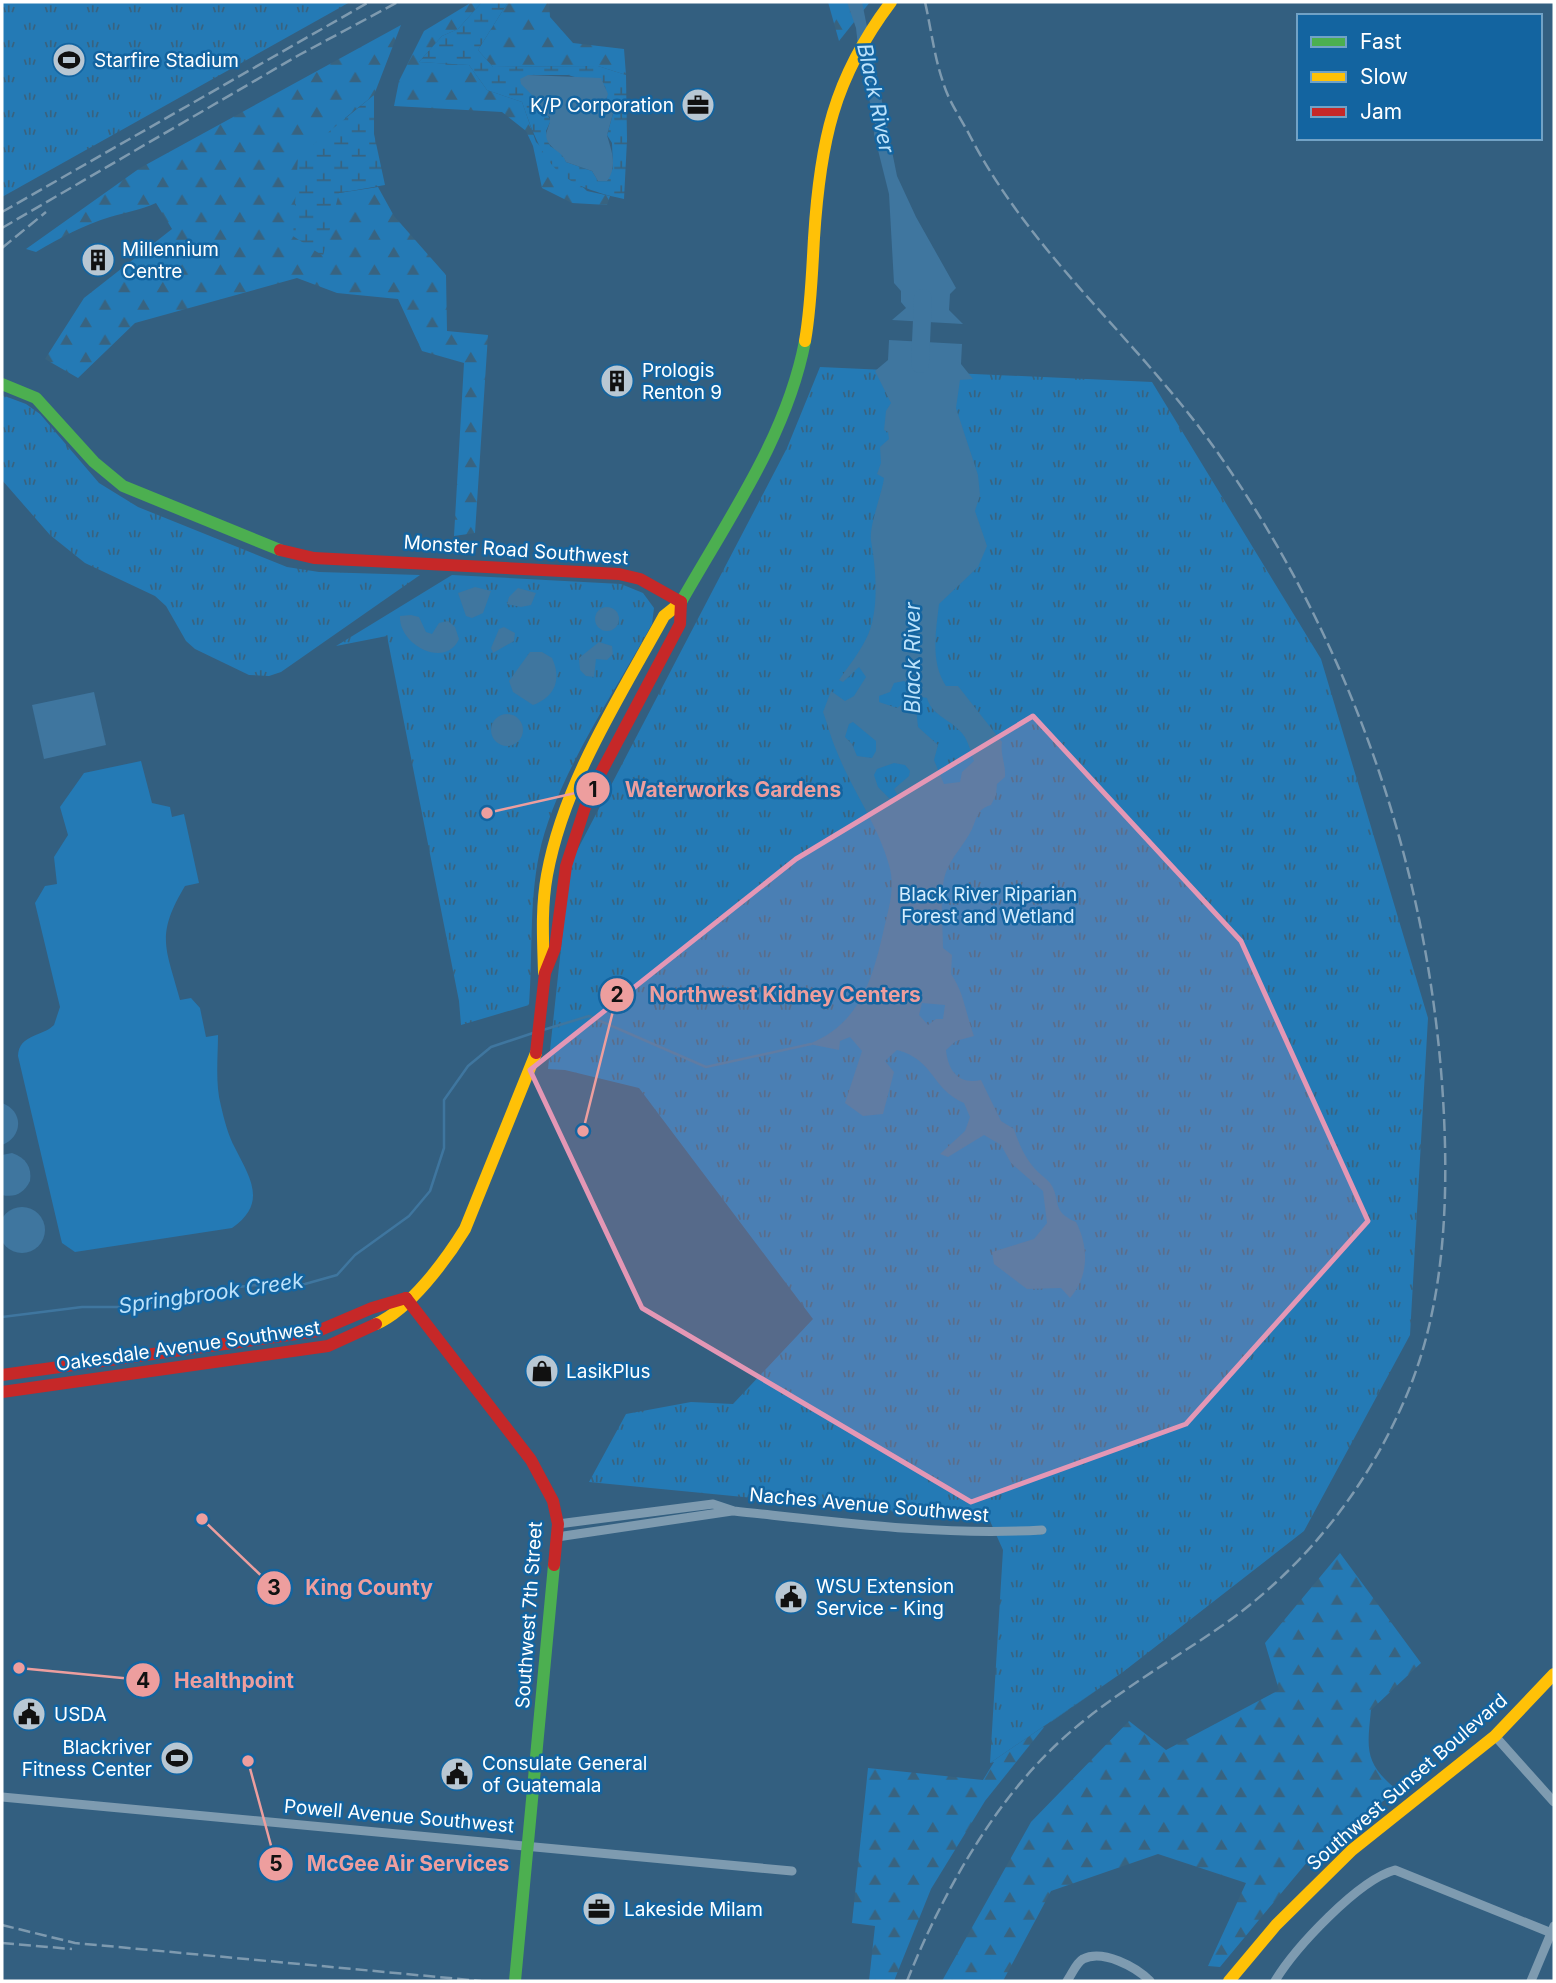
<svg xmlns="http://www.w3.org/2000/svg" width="1556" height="1983" font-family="Inter,sans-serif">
<defs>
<pattern id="forest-firs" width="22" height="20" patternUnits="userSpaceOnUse" patternTransform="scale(1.75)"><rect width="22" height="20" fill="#247ab5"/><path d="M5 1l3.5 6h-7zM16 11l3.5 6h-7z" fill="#386380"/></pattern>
<pattern id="wetland-marsh" width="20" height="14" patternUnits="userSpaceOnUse" patternTransform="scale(1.75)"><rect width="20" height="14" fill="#247ab5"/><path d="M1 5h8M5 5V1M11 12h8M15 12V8" fill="none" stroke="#386380"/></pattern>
<pattern id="park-tufts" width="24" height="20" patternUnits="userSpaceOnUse" patternTransform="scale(1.75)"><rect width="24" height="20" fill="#247ab5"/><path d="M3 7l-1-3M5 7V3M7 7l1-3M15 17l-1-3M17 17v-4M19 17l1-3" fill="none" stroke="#386380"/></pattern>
</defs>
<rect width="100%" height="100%" fill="#335f80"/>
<path fill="#247ab5" d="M141,761L152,803L170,807L172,817L184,814L199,883L185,886C155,936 166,948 180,1000L191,998L200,1008L206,1037L218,1035C218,1057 215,1084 221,1106C224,1119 228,1135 235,1148C250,1178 268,1203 232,1228L75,1252L62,1243L60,1235L18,1056C19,1034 42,1037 54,1025L60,1007L35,903L45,886L57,884L54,857L68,835L60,807L84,773Z"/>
<g fill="url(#forest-firs)">
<polygon points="472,2 482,2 458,29 442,36 419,62 469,65 487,90 522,102 536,142 587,191 610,196 607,205 572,203 542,188 533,146 526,131 502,112 394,106 399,81 424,31"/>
<polygon points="508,2 549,2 550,17 573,43 624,49 626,75 598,66 493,67 478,50"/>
<polygon points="828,2 870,2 839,41"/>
<path d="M401,25L374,95L345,118L339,193L378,187L394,216L446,275L447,331L488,335L475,533L454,536L464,363L422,351L398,299L337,293L297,278L135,323L78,378L45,359L84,298L172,229L156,203C140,210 127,212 110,217C83,225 60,238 36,252L26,249L140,168Z"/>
<path d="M1340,1553L1421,1663L1371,1710C1367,1749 1364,1763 1397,1790L1308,1861L1220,1967L1208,1966L1246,1883L1158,1854L1051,1891L1003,1981H942L1031,1822L1129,1721L1166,1750L1279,1690L1265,1643Z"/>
<polygon points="1123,1672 1045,1726 985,1801 931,1889 894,1981 869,1981 875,1926 852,1923 868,1768 983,1780 994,1762 990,1763"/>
</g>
<g fill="url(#wetland-marsh)" fill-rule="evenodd">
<path d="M482,2H508L478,50L493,67L598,66L626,75L627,140L624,199C556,184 544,166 522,102L487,90L469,65L419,62L442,36L458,29ZM528,75H568L605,86L607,97L605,103L614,110L607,135L612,143L613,169L597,179L592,171L566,162L563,154L550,146L546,131L551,120L534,97Z"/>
<polygon points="374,95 374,134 385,185 339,193 323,256 293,236 298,157"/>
</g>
<g fill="url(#park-tufts)">
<polygon points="2,2 350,2 2,197"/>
<polygon points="820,367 1152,382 1321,659 1428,1018 1410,1335 1304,1531 1123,1672 990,1763 1003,1550 990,1521 589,1482 626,1414 691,1402 733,1404 813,1319 639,1088 565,1070 548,1069 570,864 787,448"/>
<polygon points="2,395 26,404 40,414 99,483 138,507 287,567 319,572 420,575 281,672 269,676 249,675 195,649 186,641 166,606 155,596 85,563 50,535 2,480"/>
<path d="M452,575L621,584L643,593L654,608L652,624C615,692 554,780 539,855C529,904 533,955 529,1005L461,1025L459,1001L387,636L336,646Z"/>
</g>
<g fill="#3f769f" fill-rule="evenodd">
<polygon points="847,2 862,2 897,176 916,217 956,288 950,294 949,310 963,324 892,320 906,308 901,302 901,291 894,283 889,194 874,134 875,122 860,64 856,28"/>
<path d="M528,75L601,78L608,94L605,103L614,110L607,135C610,147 619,166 607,181H598L592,171L566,162C562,151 551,150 547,140C544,131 551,126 550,117L541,111L534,97L521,84L520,79Z"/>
<path d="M889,340L962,344L961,364L973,379L960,380L956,408L978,475L980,495L975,511L987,546L978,567L939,604C936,631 930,662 946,686H958L1002,742C1000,755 1006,764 1005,777L997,784L996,795L991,805C977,809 977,818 972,829C965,844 952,856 946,872C939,891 943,927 943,948L952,955L951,974C964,992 966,1015 974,1036L956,1041L946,1050C948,1071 959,1085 981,1080L1001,1121L1014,1129C1019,1145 1026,1160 1038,1172C1042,1176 1047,1179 1050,1183C1062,1200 1050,1211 1076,1222C1089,1247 1089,1276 1070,1298L1061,1288L1027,1289L994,1264L992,1252L1034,1239L1047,1223L1043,1191L1011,1163L1001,1145L984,1135L948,1157L940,1154L965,1131L970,1117L964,1103C931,1089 935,1060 897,1050L885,1061L894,1072L883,1114L863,1116L845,1103L862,1051L850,1037L840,1041L839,1050L809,1044C859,1024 872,981 883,933C888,910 896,889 889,865C878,825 852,790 837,752C831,739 828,725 823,712L831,691L845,701L854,696L866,677L859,667L843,682L839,680C848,667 859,653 866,639C880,612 876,569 871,541C869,525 882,494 884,478L877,474L881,463L880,447L889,439L888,432L884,430L886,411L891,403L875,371L888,360ZM904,681L908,684L903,704L897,708L879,702V696L890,692L894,683ZM922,697L927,698C931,714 948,719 959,730C968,738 970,750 974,761L962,772L960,782L944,784L934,760L938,745L918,727L916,707ZM853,722L876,741V751L872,758L857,756L852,744L845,737L849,724ZM894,763L905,765L910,771L909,776L894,789L897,794L895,799L889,798L878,787L874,775L877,769ZM922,1003L945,1005L943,1019H936L928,1025L919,1015Z"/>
<polygon points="475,587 491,591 483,613 472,618 466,616 458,593"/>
<polygon points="518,588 536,593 531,605 521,607 507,604 509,597"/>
<circle cx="607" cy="619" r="12"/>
<path d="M411,615L419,617L426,632L432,634L439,623L448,621L455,627L459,639C445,670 398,644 400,616Z"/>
<polygon points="504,627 515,633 514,641 493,653 491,648 499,629"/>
<polygon points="599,642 612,646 613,654 607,660 596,659 594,677 586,676 580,670 579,658"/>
<path d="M530,652H542L552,658C562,679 555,697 533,705L513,692L509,681Z"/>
<polygon points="94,692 106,745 44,759 32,705"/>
<circle cx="507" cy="730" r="16"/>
<path d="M2,1103C24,1111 23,1137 2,1145Z"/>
<path d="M12,1153C26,1158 32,1167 30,1181C24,1193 15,1198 2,1195V1155Z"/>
<circle cx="22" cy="1230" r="23"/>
</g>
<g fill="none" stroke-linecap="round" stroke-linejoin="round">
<g stroke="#3f769f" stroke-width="2.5">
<polyline points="543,1030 589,1016 706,1067 811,1044"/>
<polyline points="2,1317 82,1307 136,1307 180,1294 255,1285 276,1288 305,1284 337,1275 355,1255 409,1216 430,1191 444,1148 444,1100 468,1066 491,1047 533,1033"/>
</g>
<polyline stroke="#3f769f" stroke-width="18" points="920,364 923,298"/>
<g stroke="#7e9bb0" stroke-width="9">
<path d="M558,1524L713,1504L734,1511C836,1522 939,1536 1042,1530"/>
<polyline points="557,1537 732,1511"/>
<polyline points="1495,1736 1554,1802"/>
<polyline points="2,1797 792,1871"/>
<path d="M1067,1981C1072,1974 1076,1963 1083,1959C1103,1949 1136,1967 1150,1981"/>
<path d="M1275,1981C1295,1948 1358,1880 1395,1870L1554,1934"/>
<polyline points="1531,1981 1554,1926"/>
</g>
<g stroke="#4caf50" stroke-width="12">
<polyline points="2,384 36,398 94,462 123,486 280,550"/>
<path d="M674,608L681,602C728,519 787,436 805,341"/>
<polyline points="515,1981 554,1565"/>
</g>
<g stroke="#ffc107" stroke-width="12">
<path d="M805,341C811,307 812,272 814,238C820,143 833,79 891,2"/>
<path d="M544,972C543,939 541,908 547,875C564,782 619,698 664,616L674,608"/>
<path d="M376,1324C410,1309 446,1260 465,1229L536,1053"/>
<polyline points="1229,1981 1276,1925 1352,1850 1495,1736 1554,1674"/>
</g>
<g stroke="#c62828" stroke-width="12">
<polyline points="280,550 314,558 619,574 640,579 681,602"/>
<polyline points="536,1053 545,973 555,948 566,866 589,795 680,624 681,602"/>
<polyline points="406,1298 531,1460 553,1501 558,1524 554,1565"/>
<polyline points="2,1375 318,1331 372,1308 406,1298"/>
<polyline points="2,1392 328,1346 376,1324"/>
</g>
<g stroke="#7e9aaf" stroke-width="2.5" stroke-dasharray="12 5" stroke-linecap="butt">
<polyline points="2,212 369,2"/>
<polyline points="2,228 299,55 398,2"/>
<polyline points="2,248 46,212"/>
<polyline points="2,1925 75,1943 481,1981"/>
<polyline points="2,1943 72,1949"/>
<path d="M907,1981C937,1906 983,1821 1039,1762C1092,1705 1163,1667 1226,1623C1303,1568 1362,1494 1401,1408C1439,1326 1447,1234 1445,1145C1439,894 1358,650 1213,446C1136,338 1030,253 969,134C960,117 948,100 943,82C934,56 931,28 925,2"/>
</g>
</g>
<path fill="#e497b5" fill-opacity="0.2" stroke="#e497b5" stroke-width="5" stroke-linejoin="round" d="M1033,716L1241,941L1368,1221L1186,1424L971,1502L642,1308L530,1070L796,859Z"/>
<defs>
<symbol id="stadium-disc" viewBox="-11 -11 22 22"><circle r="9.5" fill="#b8c7d3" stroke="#1364a0"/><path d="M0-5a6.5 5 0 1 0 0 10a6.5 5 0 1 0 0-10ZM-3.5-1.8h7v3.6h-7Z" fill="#111"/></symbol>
<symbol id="office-disc" viewBox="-11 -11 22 22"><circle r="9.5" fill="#b8c7d3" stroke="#1364a0"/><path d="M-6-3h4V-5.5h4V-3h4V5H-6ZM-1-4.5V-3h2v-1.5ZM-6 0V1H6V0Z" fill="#111"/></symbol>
<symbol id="building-disc" viewBox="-11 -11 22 22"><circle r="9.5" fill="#b8c7d3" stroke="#1364a0"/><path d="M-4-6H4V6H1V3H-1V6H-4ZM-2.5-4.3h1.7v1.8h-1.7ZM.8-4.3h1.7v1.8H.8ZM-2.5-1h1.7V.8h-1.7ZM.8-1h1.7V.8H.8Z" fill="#111"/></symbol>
<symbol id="shop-disc" viewBox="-11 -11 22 22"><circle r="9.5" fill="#b8c7d3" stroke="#1364a0"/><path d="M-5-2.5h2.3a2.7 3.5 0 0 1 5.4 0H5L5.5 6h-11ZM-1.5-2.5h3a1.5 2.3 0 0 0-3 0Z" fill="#111"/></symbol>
<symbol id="civic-disc" viewBox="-11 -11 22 22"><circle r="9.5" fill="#b8c7d3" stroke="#1364a0"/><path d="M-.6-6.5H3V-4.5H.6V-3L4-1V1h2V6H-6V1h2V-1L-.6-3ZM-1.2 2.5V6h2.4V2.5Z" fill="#111"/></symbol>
</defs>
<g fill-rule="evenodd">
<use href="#stadium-disc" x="50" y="41" width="38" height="38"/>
<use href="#office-disc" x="679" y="86" width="38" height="38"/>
<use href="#building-disc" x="79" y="241" width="38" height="38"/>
<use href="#building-disc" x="598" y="362" width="38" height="38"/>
<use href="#shop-disc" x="523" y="1352" width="38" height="38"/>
<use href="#civic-disc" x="772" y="1578" width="38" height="38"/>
<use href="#civic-disc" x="10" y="1695" width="38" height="38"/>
<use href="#stadium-disc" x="158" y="1739" width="38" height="38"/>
<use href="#civic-disc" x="438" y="1755" width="38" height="38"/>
<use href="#office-disc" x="580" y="1890" width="38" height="38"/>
</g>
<g text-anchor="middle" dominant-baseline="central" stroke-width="5" stroke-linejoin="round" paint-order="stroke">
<g font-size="19" fill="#fff" stroke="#1364a0" text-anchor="start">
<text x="94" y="60">Starfire Stadium</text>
<text x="674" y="105" text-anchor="end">K/P Corporation</text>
<text x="122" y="249">Millennium<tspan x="122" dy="22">Centre</tspan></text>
<text x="642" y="370">Prologis<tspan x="642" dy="22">Renton 9</tspan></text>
<text x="566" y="1371">LasikPlus</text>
<text x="816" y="1586">WSU Extension<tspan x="816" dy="22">Service - King</tspan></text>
<text x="54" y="1714">USDA</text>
<text x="152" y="1747" text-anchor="end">Blackriver<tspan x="152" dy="22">Fitness Center</tspan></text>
<text x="482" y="1763">Consulate General<tspan x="482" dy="22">of Guatemala</tspan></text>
<text x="624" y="1909">Lakeside Milam</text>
</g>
<g font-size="19" fill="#fff" stroke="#1364a0">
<text transform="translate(516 550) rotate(4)">Monster Road Southwest</text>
<text transform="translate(188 1346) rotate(-8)">Oakesdale Avenue Southwest</text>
<text transform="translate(869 1505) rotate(5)">Naches Avenue Southwest</text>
<text transform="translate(529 1615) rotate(-86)">Southwest 7th Street</text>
<text transform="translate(1407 1782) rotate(-41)">Southwest Sunset Boulevard</text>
<text transform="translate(399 1816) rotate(5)">Powell Avenue Southwest</text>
</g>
<g font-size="19" fill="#d4edfe" stroke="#1364a0">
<text x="988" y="894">Black River Riparian<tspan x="988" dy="22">Forest and Wetland</tspan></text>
</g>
<g font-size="21" font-style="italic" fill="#bce2fb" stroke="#1364a0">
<text transform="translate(876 98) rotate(78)">Black River</text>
<text transform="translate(912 658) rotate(-90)">Black River</text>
<text transform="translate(211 1293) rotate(-8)">Springbrook Creek</text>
</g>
</g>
<path fill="none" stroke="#ed9e9e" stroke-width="2.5" d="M487 813L593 789M583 1131L617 995M202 1519L274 1588M19 1668L143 1680M248 1761L276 1864"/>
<g fill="#ed9e9e" stroke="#1364a0" stroke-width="2.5">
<circle cx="487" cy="813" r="7"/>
<circle cx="583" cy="1131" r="7"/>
<circle cx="202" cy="1519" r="7"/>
<circle cx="19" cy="1668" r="7"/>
<circle cx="248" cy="1761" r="7"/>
<circle cx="593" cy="789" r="18"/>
<circle cx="617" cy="995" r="18"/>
<circle cx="274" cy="1588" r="18"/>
<circle cx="143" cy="1680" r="18"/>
<circle cx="276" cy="1864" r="18"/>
</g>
<g font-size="21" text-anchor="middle" font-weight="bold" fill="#111">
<text x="593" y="797">1</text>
<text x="617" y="1002">2</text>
<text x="274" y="1595">3</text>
<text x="143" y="1688">4</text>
<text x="276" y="1871">5</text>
</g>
<g font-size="21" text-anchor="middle" font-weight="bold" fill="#ed9e9e" stroke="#1364a0" stroke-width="5" stroke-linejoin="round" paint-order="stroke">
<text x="733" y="797">Waterworks Gardens</text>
<text x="785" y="1002">Northwest Kidney Centers</text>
<text x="369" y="1595">King County</text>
<text x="234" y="1688">Healthpoint</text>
<text x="408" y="1871">McGee Air Services</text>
</g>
<rect width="1556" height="1983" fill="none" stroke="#ffffff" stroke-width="7"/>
<rect x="1297" y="14" width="245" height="126" fill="#1364a0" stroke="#71a2c6" stroke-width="2"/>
<rect x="1311" y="37" width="35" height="10" fill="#4caf50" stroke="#71a2c6" stroke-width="2"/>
<text x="1360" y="49" font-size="21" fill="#ffffff">Fast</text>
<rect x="1311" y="72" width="35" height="10" fill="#ffc107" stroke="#71a2c6" stroke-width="2"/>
<text x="1360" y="84" font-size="21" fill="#ffffff">Slow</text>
<rect x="1311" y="107" width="35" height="10" fill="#c62828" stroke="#71a2c6" stroke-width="2"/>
<text x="1360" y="119" font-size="21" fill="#ffffff">Jam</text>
</svg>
